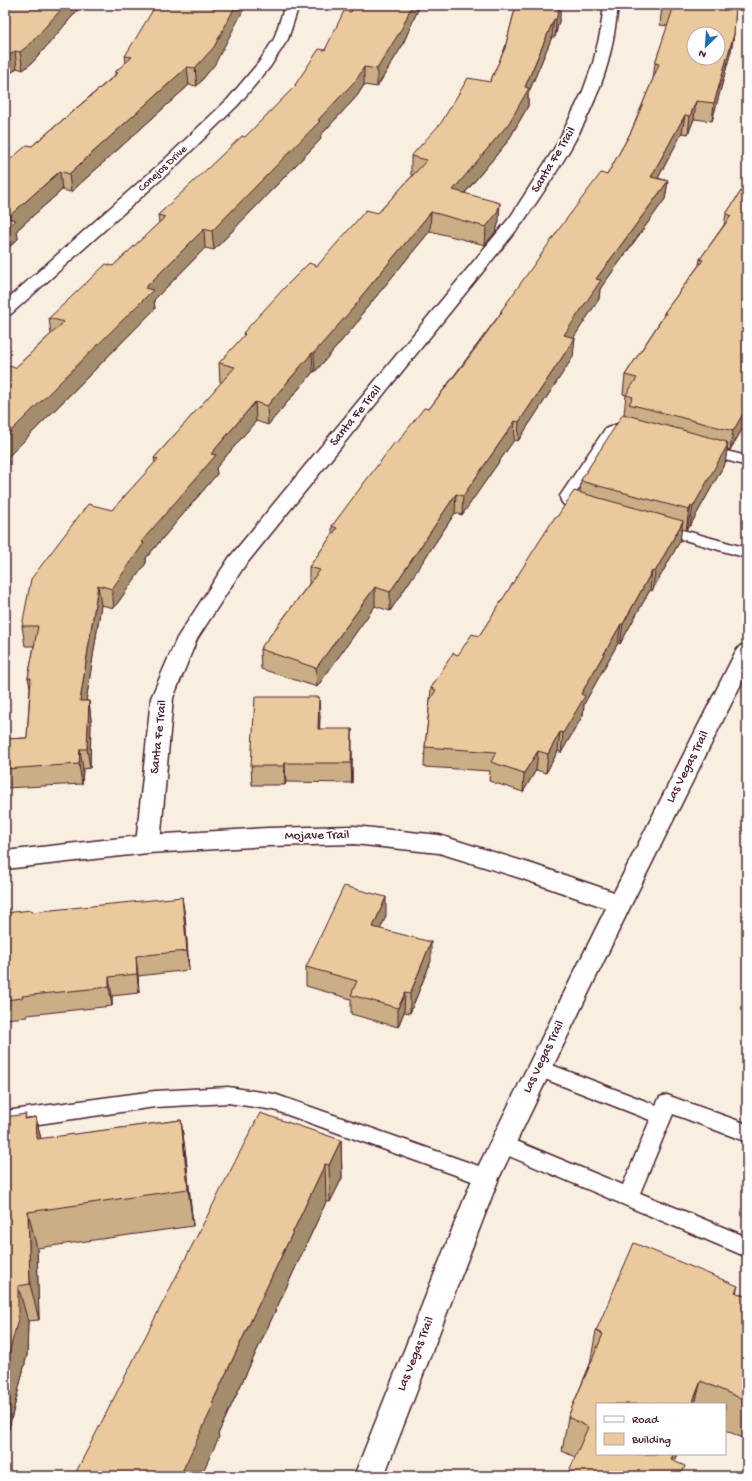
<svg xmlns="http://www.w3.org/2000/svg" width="752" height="1481" font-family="'Gochi Hand',sans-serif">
<rect width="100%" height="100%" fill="#f9efe1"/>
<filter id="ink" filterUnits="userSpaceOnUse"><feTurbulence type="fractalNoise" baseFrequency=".025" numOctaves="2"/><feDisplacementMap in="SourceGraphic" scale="8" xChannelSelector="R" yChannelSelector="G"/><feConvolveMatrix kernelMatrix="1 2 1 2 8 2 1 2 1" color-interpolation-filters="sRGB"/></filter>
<g filter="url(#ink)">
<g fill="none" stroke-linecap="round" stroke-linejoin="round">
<defs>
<g id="lane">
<path d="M620,423L638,427L640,430L638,433C629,435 625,430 615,435L574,496L581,503L593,506L596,509L593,512C583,515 560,509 560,496L605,429Z"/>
<polygon points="705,446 747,456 747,466 700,453 698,450 700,447"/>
<polygon points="658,523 747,548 747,558 653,531 650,528 653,525"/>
<polygon points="539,1060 656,1105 660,1097 667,1095 747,1124 747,1142 673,1114 640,1193 747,1237 747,1257 495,1150 492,1144 495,1138 502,1135 623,1185 650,1120 532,1074 529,1068 532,1062"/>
<polygon points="228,1087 274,1094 493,1171 496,1177 493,1183 486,1186 274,1110 228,1103 155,1107 5,1129 5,1111 155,1091"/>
</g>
<g id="street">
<polygon points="285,5 299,5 288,39 270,67 238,105 176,166 11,314 5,315 5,301 164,160 228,99 259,62 274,39"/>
<path d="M604,5H618C616,24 613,43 608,62C592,120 557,173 523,222L243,568L197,639L173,698L160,844L156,850L148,853L140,850L136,844L151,698L177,638L229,558L511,216L557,144L583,91L593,63L600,34Z"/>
</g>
<polygon id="secondary" points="747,644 747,672 632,903 499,1178 384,1476 354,1476 473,1177 606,908 520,878 439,853 354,844 268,846 148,853 5,869 5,851 148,835 268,828 354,826 439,835 535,865 614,892 736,651 740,646"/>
</defs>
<use href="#lane" stroke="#4a1f2b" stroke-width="3"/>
<use href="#street" stroke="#4a1f2b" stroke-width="3"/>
<use href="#secondary" stroke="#4a1f2b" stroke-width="3"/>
<use href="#lane" fill="#fff" fill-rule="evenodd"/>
<use href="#street" fill="#fff" fill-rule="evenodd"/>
<use href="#secondary" fill="#fff" fill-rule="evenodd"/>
</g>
<g fill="#c9ae86" stroke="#4a1f2b">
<polygon points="14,5 82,5 33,62 23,70 17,68 5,78 5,14"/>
<polygon points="353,5 420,5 402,46 377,87 364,85 357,96 320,136 321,139 214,250 205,248 154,300 155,309 8,457 9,464 5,469 5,371 15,368 51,334 49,318 113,266 159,223 158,215 245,137 295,87 295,85 325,50 351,12"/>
<polygon points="516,5 560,17 555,37 552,37 528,94 528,106 508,141 465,193 499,221 496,231 485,245 430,231 360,316 361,318 315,372 313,372 268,425 256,421 216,468 217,474 146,558 146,563 114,608 101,605 86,701 89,701 91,720 90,768 83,769 82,784 5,788 5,739 27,738 30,687 28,678 34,646 25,646 22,626 112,510 155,463 154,458 222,382 220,382 219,363 244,336 243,333 317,266 378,213 413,175 411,175 411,156 490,82 505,48"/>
<polygon points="662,5 736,5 734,34 731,51 712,121 694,119 688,134 682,133 658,178 668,181 665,199 600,289 599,299 573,338 573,357 518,441 514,440 462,515 455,513 390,611 375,606 317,687 261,669 260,649 309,584 309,567 332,535 332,526 397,443 429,409 500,314 501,311 607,175 631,132 653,79 655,63 668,26 660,25"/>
<polygon points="125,56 215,64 197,86 189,85 71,192 62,190 17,230 18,239 5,251 5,164 32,146 115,75 115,72 126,63"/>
<polygon points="747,182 747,421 730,450 727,449 725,463 690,526 688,526 686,530 681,529 680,541 652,591 650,590 620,644 618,643 584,704 583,715 561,753 558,751 546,773 536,770 523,792 489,781 490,771 424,767 425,747 430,700 431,688 458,655 479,636 557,517 580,493 581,480 624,414 626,395 623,394 625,375 663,317 664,313 699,265 700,259 724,225 726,214"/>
<polygon points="320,716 319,729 352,749 352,783 286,782 285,785 252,785 251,766"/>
<polygon points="32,912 185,916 189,970 138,976 139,993 112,996 112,1006 27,1015 27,1017 5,1019 5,913"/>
<polygon points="386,916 380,929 431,961 410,1013 404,1012 398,1027 351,1014 351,999 306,986 306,967"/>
<polygon points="5,1117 27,1118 36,1117 41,1139 181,1120 186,1157 193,1226 37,1248 39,1320 28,1321 27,1355 5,1444"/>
<polygon points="341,1140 342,1178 330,1202 326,1202 218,1434 219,1437 74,1476"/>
<polygon points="738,1286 736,1293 747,1297 747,1440 725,1430 725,1404 597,1404 597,1454 677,1454 674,1461 575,1457 562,1451 568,1417 590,1364 596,1331"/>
</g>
<g fill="#a48d6d" stroke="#4a1f2b">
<polygon points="65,5 82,5 33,62 23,70 20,52"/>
<polygon points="236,5 246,5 215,64 197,86 195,68"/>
<polygon points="412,5 420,5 402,46 377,87 377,69"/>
<polygon points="560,5 561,5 560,17 555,37 556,20"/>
<polygon points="554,19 552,37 528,94 528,106 508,141 452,208 453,190 525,87"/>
<polygon points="734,34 731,51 712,121 714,103"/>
<polygon points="15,51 17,68 5,78 5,59"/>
<polygon points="187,67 189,85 71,192 69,174"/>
<polygon points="364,67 364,85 357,96 320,136 321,139 214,250 212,231 318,120"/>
<polygon points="696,101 694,119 688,134 690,116"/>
<polygon points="685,115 682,133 649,195 651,177"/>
<polygon points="60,171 62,190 17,230 18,239 5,251 5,230 7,218"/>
<polygon points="668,181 665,199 600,289 599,299 563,354 564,335 596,279"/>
<polygon points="500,203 499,221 496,231 485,245 486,227"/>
<polygon points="431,212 430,231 360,316 361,318 315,372 314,353"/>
<polygon points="204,229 205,248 154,300 155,309 8,457 9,464 5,469 5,437 145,288"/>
<polygon points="575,338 573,357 518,441 519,422"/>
<polygon points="312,353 313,372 268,425 267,406"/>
<polygon points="255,402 256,421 216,468 217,474 146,558 146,563 114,608 112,589 141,542 211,454"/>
<polygon points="747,407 747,421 730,450 733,431"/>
<polygon points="515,421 514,440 462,515 463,496"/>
<polygon points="727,442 726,447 728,444 725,463 690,526 693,507"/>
<polygon points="456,494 455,513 390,611 390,592"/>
<polygon points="691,506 688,526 686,530 689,510"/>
<polygon points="683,521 680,541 652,591 655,572"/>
<polygon points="652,571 650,590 620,644 623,624"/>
<polygon points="98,585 101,605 83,721 80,701"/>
<polygon points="375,587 375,606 317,687 316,668"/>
<polygon points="621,624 618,643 584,704 583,715 561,753 563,733 581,694"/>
<polygon points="319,697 320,716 319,749 318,729"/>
<polygon points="89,701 91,720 90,768 87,749"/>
<polygon points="352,729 352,783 351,763"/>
<polygon points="560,732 558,751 546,773 548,754"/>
<polygon points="80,749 83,769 82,784 79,764"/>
<polygon points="538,751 536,770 523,792 524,773"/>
<polygon points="285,763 286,782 285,785 284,766"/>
<polygon points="182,897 185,916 189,970 187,951"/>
<polygon points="386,897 386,916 373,946 373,927"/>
<polygon points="431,942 431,961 410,1013 410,994"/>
<polygon points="136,956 138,976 139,993 137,974"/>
<polygon points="109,977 112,996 112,1006 109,987"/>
<polygon points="405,993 404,1012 398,1027 398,1008"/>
<polygon points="36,1117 44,1154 37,1139"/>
<polygon points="181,1120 186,1157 193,1226 188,1189"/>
<polygon points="341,1140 342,1178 330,1202 329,1165"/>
<polygon points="325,1164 326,1202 218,1434 219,1437 201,1476 180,1476 212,1403"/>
<polygon points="28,1212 37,1248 39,1320 30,1284"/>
<polygon points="18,1286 28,1321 27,1355 5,1444 5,1369"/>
<polygon points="701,1381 695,1404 692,1404"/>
<polygon points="673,1454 677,1454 669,1476 671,1460"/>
</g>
<g fill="#eaca9c" stroke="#4a1f2b" fill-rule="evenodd">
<polygon points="14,5 65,5 30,44 20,52 15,51 5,59 5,14"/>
<polygon points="156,5 236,5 214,47 195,68 187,67 69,174 60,171 7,218 16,220 5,230 5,164 27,145 32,146 118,73 115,72 132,57 125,56"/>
<polygon points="353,5 412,5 402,28 377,69 364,67 357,79 318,120 320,121 212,231 204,229 145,288 153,290 5,437 5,371 10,366 15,368 64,322 49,318 106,264 113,266 165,217 158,215 242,136 245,137 296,85 295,85 319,49 325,50 344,11 351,12"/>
<polygon points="516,5 560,5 556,20 554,19 525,87 529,88 509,123 453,190 500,203 497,213 486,227 431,212 359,299 360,300 314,353 312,353 267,406 255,402 211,454 216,455 141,542 144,543 112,589 98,585 80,701 89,701 87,749 80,749 79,764 5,769 5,739 27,738 31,678 28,678 38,626 22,626 31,579 88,504 112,510 158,459 154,458 235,367 219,363 245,334 243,333 286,286 309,263 317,266 366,210 378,213 427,160 411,156 441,123 468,78 490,82 505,48"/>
<path d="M662,5H736L734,34L714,103L696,101L690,116L685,115L651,177L668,181L596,279L601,280L564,335L575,338L519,422L515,421L463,496L456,494L390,592L375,587L316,668L260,649L320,570L309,567L337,528L332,526L349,503L395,442L397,443L424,408L429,409L463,365L502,312L501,311L562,225L601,173L607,175L631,132L659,64L655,63L673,9L662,8ZM694,34H718V58H694Z"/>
<polygon points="747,182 747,407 733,431 629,404 633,397 626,395 637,378 625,375 666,313 664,313 703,260 700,259 731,216 726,214"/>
<polygon points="623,414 727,442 726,444 728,444 693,507 691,506 689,510 584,482 581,480"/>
<polygon points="574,491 683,521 655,572 652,571 623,624 621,624 581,694 585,696 563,733 560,732 548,754 538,751 524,773 491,762 496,752 425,747 430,700 436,690 431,688 453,653 458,655 472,634 479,636 555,517 557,517"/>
<polygon points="255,697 319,697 318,729 352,729 351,763 285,763 284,766 251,766"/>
<polygon points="344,886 386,897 373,927 431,942 410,994 405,993 398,1008 351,995 357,981 306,967"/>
<polygon points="182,897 187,951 136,956 137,974 109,977 109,987 22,996 23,998 5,1000 5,913 31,910 31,912"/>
<polygon points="260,1113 341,1140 329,1165 325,1164 212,1403 214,1404 180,1476 74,1476"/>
<polygon points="26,1114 25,1119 36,1117 37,1139 181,1120 188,1189 28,1212 30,1284 18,1286 18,1319 5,1369 5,1117"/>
<polygon points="634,1243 738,1286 735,1292 747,1297 747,1401 701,1381 692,1404 597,1404 597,1454 673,1454 671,1460 685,1466 681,1476 567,1476 588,1427 568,1417 603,1334 596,1331"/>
</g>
</g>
<g text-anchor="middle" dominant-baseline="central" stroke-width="3.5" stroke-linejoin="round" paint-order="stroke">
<g font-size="11" fill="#4a1f2b" stroke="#fff">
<text transform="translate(163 169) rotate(-43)">Conejos Drive</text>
</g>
<g font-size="13" fill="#4a1f2b" stroke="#fff">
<text transform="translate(554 160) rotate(-59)">Santa Fe Trail</text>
<text transform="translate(356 416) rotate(-51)">Santa Fe Trail</text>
<text transform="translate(159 737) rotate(-84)">Santa Fe Trail</text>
<text transform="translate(688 767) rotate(-63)">Las Vegas Trail</text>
<text transform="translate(317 836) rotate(-1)">Mojave Trail</text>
<text transform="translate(544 1057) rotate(-64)">Las Vegas Trail</text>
<text transform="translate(416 1354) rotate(-68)">Las Vegas Trail</text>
</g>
</g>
<rect width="752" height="1481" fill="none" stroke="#fff" stroke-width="20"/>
<rect x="10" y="10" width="732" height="1461" fill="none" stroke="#4a1f2b" stroke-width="1.5" filter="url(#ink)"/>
<rect x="596" y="1403" width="130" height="52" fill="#ffffff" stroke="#b7a5aa"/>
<rect x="604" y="1416" width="20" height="6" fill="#ffffff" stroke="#b7a5aa"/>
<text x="632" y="1423" font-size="12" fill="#4a1f2b">Road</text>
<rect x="604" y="1433" width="20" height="12" fill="#eaca9c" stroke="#b7a5aa"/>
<text x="632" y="1443" font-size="12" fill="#4a1f2b">Building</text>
<g transform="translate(706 46) rotate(205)"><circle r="19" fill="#ffffff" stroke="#b7a5aa"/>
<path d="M0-3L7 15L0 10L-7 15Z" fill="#1f6fb2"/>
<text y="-6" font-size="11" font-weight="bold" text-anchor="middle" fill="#4a1f2b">N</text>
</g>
</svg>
